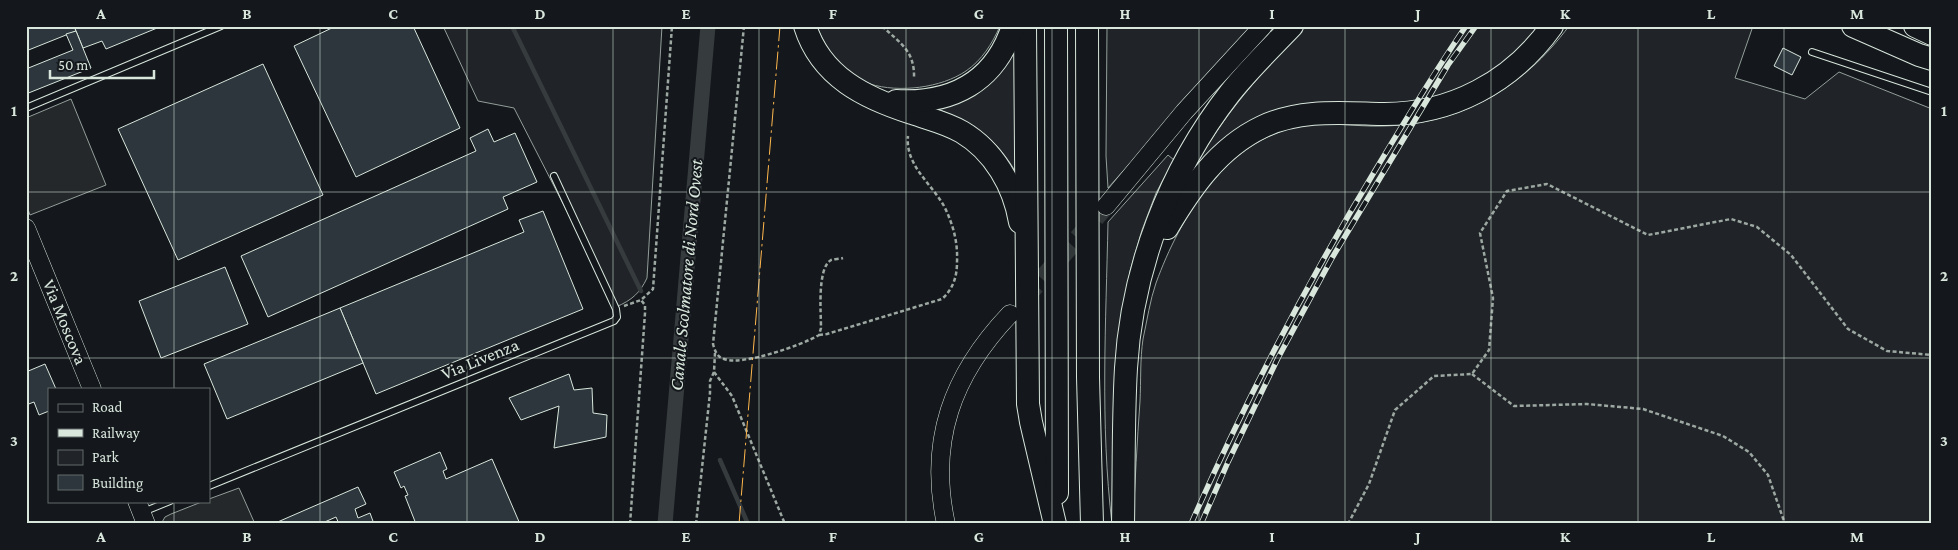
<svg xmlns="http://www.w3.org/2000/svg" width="1958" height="550" font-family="'Crimson Pro',serif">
<rect width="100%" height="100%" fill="#14181c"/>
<g fill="#202428" stroke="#939e99">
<path d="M443,26H662L647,278C640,293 632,300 616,307L514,108L478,101Z"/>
<path d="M817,26H1000C992,44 982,60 966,71C941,88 899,93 870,84C845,76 825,49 817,26Z"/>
<polygon points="1107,26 1252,26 1108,188 1106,156"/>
<path d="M1304,26H1540L1517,54L1467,88L1413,104L1321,103L1194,169C1222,115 1264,71 1304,26Z"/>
<path d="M1569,26H1753L1735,78L1805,99L1839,72L1932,109V524H1133C1135,483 1137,442 1140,401C1141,381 1140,359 1143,339C1147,321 1150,300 1156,283C1180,217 1227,139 1301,126C1328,121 1356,127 1382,126C1460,125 1523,88 1569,26Z"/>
<path d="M1016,40L1017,174C994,135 971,121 929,106Z"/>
<path d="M1168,155L1174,160L1156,193L1142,230L1130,271L1122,326L1112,524C1100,424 1106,322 1108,222Z"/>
</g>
<g fill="#24282b" stroke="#939e99">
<polygon points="71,99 106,185 30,215 26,204 26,118"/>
<polygon points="239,488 255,524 161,524 165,517 171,514 204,501 209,501 209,499"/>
</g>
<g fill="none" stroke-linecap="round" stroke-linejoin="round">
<g stroke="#363b3e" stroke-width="4.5">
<polyline points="512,26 641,291"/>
<polyline points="720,460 748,524"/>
</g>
<polyline stroke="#363b3e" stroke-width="15" points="665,524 708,26"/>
</g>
<g fill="#2c363c" stroke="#d8e6dc">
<polygon points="26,26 74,26 76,31 26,51"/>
<polygon points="74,26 162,26 106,49 102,41 83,48"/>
<polygon points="336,26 413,26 460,128 356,177 294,46"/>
<polygon points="76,31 91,68 26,94 26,69 73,50 66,34"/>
<polygon points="1783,48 1801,57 1792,75 1774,66"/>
<polygon points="263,64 323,195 178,260 118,129"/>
<polygon points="488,129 494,142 515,133 537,182 503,197 508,209 268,317 241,256 476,151 470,138"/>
<polygon points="543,211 583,309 376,394 340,308 524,232 519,220"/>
<polygon points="225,267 248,324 161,358 139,301"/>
<polygon points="340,308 363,363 227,419 204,364"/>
<polygon points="45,364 56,389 49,389 49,411 39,415 34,402 26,405 26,372"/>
<polygon points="569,374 574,390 592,388 593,413 607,415 606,437 554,448 559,406 521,420 509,398"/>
<polygon points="440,452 447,469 443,471 446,479 492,459 520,524 416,524 405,496 408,495 404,486 401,488 394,472"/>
<polygon points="358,487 366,504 355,509 358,518 370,513 374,524 339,524 336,517 320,524 273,524"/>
</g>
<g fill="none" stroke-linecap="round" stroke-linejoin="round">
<polyline stroke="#313739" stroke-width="18" stroke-dasharray="18 9" stroke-linecap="butt" points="1024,299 1106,206"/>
<defs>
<g id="lane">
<polyline points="1812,52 1932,92"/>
<polyline points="26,108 221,26"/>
<polyline points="209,486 614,321 617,317 616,309 554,176"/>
<polyline points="143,512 170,501"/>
</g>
<g id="secondary">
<polyline points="1106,206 1184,112 1263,26"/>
<polyline points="26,228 92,389"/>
<polyline points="137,501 146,524"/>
<path d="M946,524C928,441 952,375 1010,314"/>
</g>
<g id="highway">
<path d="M805,26C821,77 865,98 912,113C929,119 947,123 962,132C994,151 1014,186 1020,222"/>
<polyline points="1025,26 1028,404 1031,422 1055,524"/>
<polyline points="1056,26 1057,493"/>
<polyline points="1087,26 1088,377 1092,524"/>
<polyline points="1853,26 1919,55 1932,59"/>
<polyline points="1915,26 1932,34"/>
<path d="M896,101C952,104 995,82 1013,26"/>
<path d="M1167,228C1191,188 1218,148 1262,127C1300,109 1340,113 1381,114C1451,115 1512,82 1552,26"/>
<path d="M1123,524C1124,472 1123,420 1126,368C1132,269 1169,171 1230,93C1249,69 1271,48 1292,26"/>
</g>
</defs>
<use href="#lane" stroke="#d8e6dc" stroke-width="8"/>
<use href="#secondary" stroke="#d8e6dc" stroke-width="19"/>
<use href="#highway" stroke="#d8e6dc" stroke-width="24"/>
<g stroke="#9da8a2" stroke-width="2.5" stroke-dasharray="4 2.5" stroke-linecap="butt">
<path d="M744,26L713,344C715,351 717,357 724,359C743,366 802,345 819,335L821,328C821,313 817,268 831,260C834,259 840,259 843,258"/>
<path d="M882,26C901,44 915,51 914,79"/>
<polyline points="624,306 641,300 653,289 672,26"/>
<path d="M819,335L827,334L942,299C953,289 957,277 957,262C958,242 953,224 944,206C931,183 905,165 908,136"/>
<polyline points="714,372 732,396 785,524"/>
<polyline points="1472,374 1514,406 1587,404 1643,409 1723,436 1749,452 1768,475 1785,524"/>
<polyline points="630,524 645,313 645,305 641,300"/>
<polyline points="696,524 710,393 710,381 714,372 715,353"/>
<polyline points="1348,524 1369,484 1395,410 1434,376 1472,374 1489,350 1493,298 1480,233 1507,191 1547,184 1648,235 1731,219 1757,227 1791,255 1848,329 1887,351 1932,355"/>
</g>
<use href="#lane" stroke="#14181c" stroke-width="6"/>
<use href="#secondary" stroke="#14181c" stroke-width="18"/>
<use href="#highway" stroke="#14181c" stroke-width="22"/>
<defs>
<g id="rail">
<path d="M1191,524C1244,403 1305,287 1373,174C1403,124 1433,74 1466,26"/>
<polyline points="1201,524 1228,462 1278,358 1332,258 1448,65 1476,26"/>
</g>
</defs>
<use href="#rail" stroke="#d8e6dc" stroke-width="5.5"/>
<use href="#rail" stroke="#14181c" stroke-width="4" stroke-dasharray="11" stroke-linecap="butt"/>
<polyline stroke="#ffb74d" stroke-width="1" stroke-dasharray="18 4 2.5 4" stroke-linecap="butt" points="739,524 780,26"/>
</g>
<path fill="none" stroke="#d8e6dc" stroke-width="1" stroke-opacity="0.55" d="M174,26V389M320,26V524M467,26V524M613,26V524M759,26V524M906,26V524M1052,26V524M1199,26V524M1345,26V524M1491,26V524M1638,26V524M1784,26V524M26,192H1932M26,358H1932M174,501V524"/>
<g text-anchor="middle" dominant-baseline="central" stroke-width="4" stroke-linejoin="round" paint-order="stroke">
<g font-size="18" fill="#d8e6dc" stroke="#14181c">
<text transform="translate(65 322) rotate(68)">Via Moscova</text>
<text transform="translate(480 359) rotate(-22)">Via Livenza</text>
</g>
<g font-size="19" font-style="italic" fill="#d8e6dc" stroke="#14181c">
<text transform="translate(686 275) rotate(-85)">Canale Scolmatore di Nord Ovest</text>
</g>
</g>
<rect width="1958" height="550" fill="none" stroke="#14181c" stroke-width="55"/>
<rect x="48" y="388" width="162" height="115" fill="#14181c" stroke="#626a69"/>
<rect x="58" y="404" width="25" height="8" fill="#14181c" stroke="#626a69"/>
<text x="92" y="412" font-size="15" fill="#d8e6dc">Road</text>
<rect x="58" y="429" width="25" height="8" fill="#d8e6dc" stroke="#626a69"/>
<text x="92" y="438" font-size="15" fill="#d8e6dc">Railway</text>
<rect x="58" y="450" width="25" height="15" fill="#202428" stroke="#626a69"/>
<text x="92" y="462" font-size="15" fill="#d8e6dc">Park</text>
<rect x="58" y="475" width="25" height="15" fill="#2c363c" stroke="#626a69"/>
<text x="92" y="488" font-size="15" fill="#d8e6dc">Building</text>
<path d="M50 70v8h104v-8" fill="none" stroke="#d8e6dc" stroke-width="2.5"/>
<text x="58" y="70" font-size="15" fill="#d8e6dc" stroke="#14181c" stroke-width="4" paint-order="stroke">50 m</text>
<rect x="28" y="28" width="1902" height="494" fill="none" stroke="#d8e6dc" stroke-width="2"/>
<g font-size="16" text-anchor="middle" font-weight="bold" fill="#d8e6dc">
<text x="101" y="19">A</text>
<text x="247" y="19">B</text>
<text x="393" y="19">C</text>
<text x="540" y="19">D</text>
<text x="686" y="19">E</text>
<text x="833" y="19">F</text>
<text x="979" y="19">G</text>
<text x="1125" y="19">H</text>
<text x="1272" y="19">I</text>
<text x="1418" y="19">J</text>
<text x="1565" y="19">K</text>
<text x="1711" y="19">L</text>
<text x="1857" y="19">M</text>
<text x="14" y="116">1</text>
<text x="1944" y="116">1</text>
<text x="14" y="281">2</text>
<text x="1944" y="281">2</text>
<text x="14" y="446">3</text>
<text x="1944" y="446">3</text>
<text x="101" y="542">A</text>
<text x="247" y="542">B</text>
<text x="393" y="542">C</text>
<text x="540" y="542">D</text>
<text x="686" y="542">E</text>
<text x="833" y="542">F</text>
<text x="979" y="542">G</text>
<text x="1125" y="542">H</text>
<text x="1272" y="542">I</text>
<text x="1418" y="542">J</text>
<text x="1565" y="542">K</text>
<text x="1711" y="542">L</text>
<text x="1857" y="542">M</text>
</g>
</svg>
